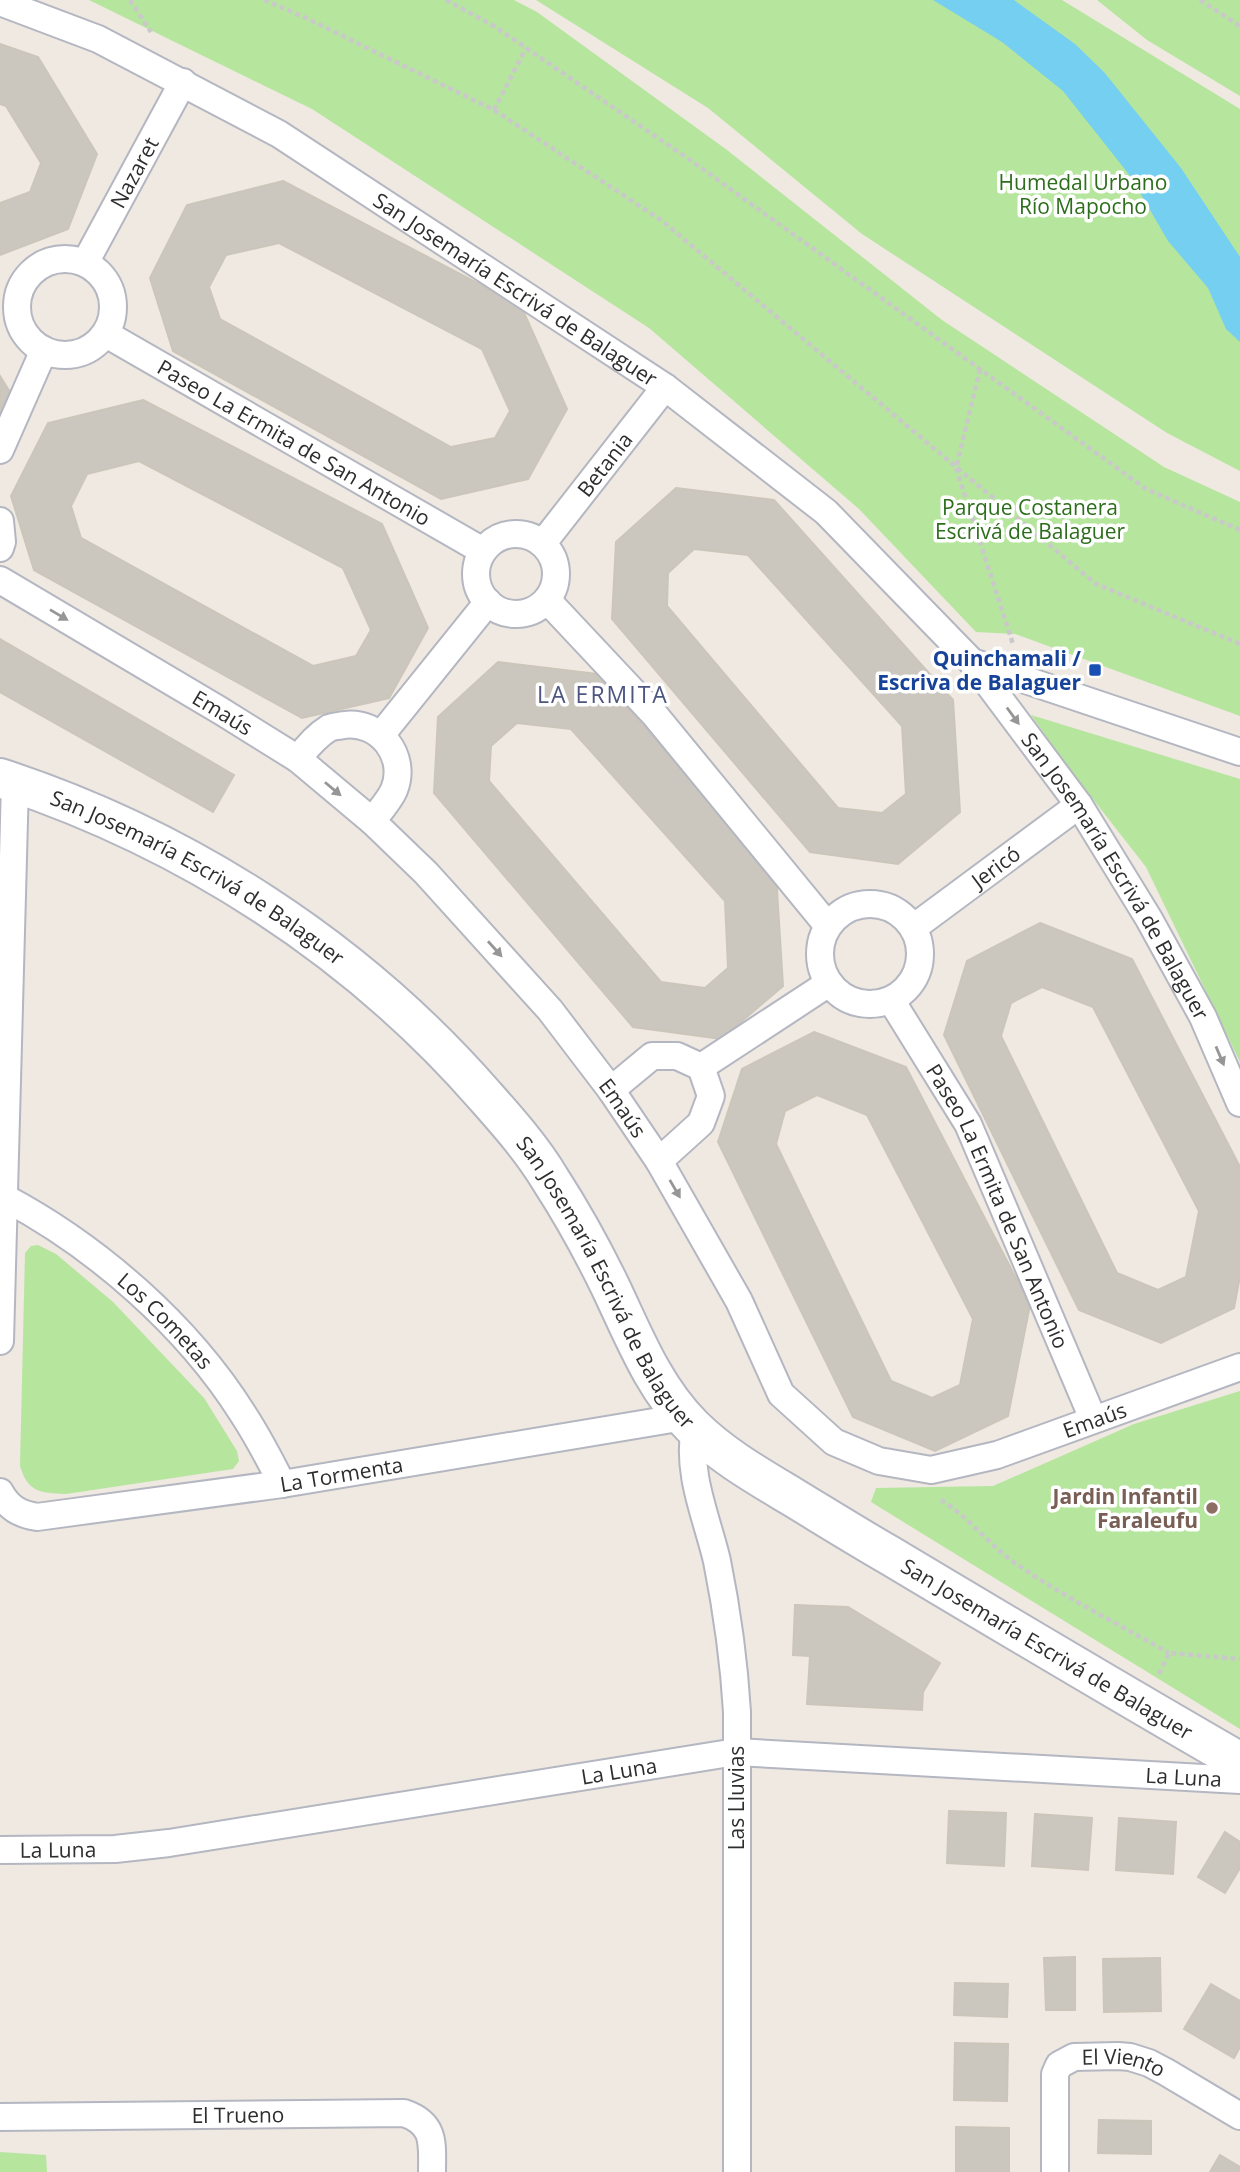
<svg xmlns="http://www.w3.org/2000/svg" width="1240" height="2172" font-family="'Open Sans',sans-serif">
<rect width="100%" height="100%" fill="#efe9e1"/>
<g fill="#b6e59e">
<polygon points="89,0 514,0 537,12 727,150 942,320 1164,467 1240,502 1240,716 1015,634 976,632 859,509 649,328 312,109"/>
<polygon points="536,0 1062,0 1240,109 1240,471 1167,433 862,234 708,108"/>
<polygon points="1097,0 1240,0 1240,96 1147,40"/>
<polygon points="1031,715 1240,779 1240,1062 1146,867 1071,771"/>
<path d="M38,1245L56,1254L113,1302L204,1398L237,1451L239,1461L233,1469L66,1494C39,1493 28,1492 20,1466L25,1253L31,1246Z"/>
<polygon points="1240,1391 1240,1729 871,1502 876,1488 993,1486 1134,1424"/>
<polygon points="0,2152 46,2155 47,2172 0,2172"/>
</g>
<polygon fill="#75cff0" points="933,0 1014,0 1075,44 1104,72 1181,168 1240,257 1240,342 1226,329 1208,288 1168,241 1131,177 1063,91 1002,42"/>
<g fill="#cbc7bf" stroke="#cbc5ba" stroke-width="2" fill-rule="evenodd">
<polygon points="0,44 38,57 97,154 68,229 0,255 0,203 30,192 41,163 6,106 0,104"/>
<path d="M283,181L521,306L567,409L528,479L441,499L173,351L150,278L187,205ZM279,243L482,349L510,411L495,438L451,447L220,319L209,287L226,255Z"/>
<polygon points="0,376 10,392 0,417"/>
<path d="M143,400L382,524L428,628L389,698L302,718L34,570L11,496L48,423ZM139,461L343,568L371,630L356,656L313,666L81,538L71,506L87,474Z"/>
<path d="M676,488L774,500L953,700L960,812L898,864L810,852L612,619L616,542ZM694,549L748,555L902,726L906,794L882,813L838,808L667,606L668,573Z"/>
<polygon points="0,639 234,775 213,812 0,692"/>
<path d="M498,662L597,674L776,874L783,986L721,1039L633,1027L434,793L438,717ZM517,723L571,729L725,901L728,968L705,988L661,982L489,781L491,746Z"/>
<path d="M1040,923L1132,959L1240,1167V1276L1234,1308L1161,1343L1079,1310L944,1035L967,961ZM1042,987L1093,1007L1199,1211L1186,1277L1158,1290L1117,1273L1001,1036L1011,1003Z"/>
<path d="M814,1032L906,1067L1030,1305L1008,1416L935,1451L853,1417L718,1142L742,1069ZM817,1095L867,1115L973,1319L960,1385L932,1398L891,1381L776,1144L785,1111Z"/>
<polygon points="795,1605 848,1607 940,1663 923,1692 922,1710 807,1704 810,1656 793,1655"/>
<polygon points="949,1811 1006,1813 1004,1866 947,1863"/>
<polygon points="1035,1814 1092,1818 1088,1870 1032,1866"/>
<polygon points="1119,1818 1176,1822 1173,1874 1116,1870"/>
<polygon points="1225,1832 1240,1842 1240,1868 1225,1893 1198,1877"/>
<polygon points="1075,1957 1075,2010 1046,2010 1044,1958"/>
<polygon points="1160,1958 1161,2011 1104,2012 1103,1959"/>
<polygon points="955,1983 1008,1984 1007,2017 954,2015"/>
<polygon points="1211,1984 1240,2001 1240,2047 1234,2058 1184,2029"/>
<polygon points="955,2043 1008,2044 1007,2101 954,2100"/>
<polygon points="1099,2120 1151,2121 1151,2154 1098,2153"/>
<polygon points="956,2127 1009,2128 1009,2172 956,2172"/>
<polygon points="1220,2155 1240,2167 1240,2172 1210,2172"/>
</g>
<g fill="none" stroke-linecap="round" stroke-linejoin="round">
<defs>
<g id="street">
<path id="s1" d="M0,2L98,39L279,134L665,387L826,512L972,662L1079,805L1149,919L1203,1017L1240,1103"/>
<circle cx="65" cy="307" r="48"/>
<path id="s2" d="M85,263L183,82"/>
<path id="s3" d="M106,334L483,551"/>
<polyline points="0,450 44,350"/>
<polyline points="0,521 2,542 0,548"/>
<circle cx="516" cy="574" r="40"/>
<path id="s4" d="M543,543L665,387"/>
<path id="s5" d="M0,580L221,711L298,759L372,821L426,873L550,1010L611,1090L659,1161L739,1301L781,1394L834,1442L879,1461L931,1470L997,1455L1240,1367"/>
<polyline points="547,600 654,714 828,926"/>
<polyline points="972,662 1240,752"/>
<polyline points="381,735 488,602"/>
<path d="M298,759C306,748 316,736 329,728C333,726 339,726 344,725C379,720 408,756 394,790C389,801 379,812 372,821"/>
<circle cx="870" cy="954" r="50"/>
<path id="s6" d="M913,928L1079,805"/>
<path id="s7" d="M891,1000L968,1124L1093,1419"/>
<polyline points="701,1067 829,983"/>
<polyline points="611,1090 652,1056 677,1056 701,1067 711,1096 701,1123 659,1161"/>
<path id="s8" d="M5,1198C97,1247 187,1325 243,1414C258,1437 270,1460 282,1484"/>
<polyline points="0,1341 15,783"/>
<path d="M695,1428C686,1473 707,1518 717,1561C727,1611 734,1661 737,1712V2172"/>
<path id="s9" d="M0,1492C9,1508 19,1514 37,1517L282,1484L684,1417"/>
<path id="s10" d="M0,1850L115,1849L169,1843L736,1752L1240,1780"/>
<path id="s11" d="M0,2117L404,2113C436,2124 432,2144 432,2172"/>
<path id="s12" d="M1055,2172V2074L1059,2065L1074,2057L1118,2056L1130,2057L1149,2063L1166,2072L1240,2116"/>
</g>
<g id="secondary">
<path id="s13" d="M0,778C186,839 356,948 485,1096C508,1122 532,1149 550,1179C572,1213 592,1249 610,1286C633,1334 653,1387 692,1426C721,1455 756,1475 791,1496C824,1516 856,1536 889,1555C1006,1625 1122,1694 1240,1762"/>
</g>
</defs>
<use href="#street" stroke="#b4b7c1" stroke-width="30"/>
<use href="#secondary" stroke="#b4b7c1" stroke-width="42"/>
<g stroke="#c9c9c9" stroke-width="4.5" stroke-dasharray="5 3.5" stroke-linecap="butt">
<polyline points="130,0 151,32"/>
<polyline points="264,0 306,18 494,110 661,220 1096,584 1240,644"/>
<polyline points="446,0 494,26 693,162 1146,489 1240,530"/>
<polyline points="1200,0 1240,26"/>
<polyline points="494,110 526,48"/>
<polyline points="980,369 956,468 1013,644"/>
<path d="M941,1500C969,1517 989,1545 1015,1563C1064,1597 1118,1624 1169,1653"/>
<polyline points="1159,1674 1169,1653 1240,1659"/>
</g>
<use href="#street" stroke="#fff" stroke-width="26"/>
<use href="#secondary" stroke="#fff" stroke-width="38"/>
</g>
<defs><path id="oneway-solid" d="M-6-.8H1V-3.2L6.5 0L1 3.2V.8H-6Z" transform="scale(1.75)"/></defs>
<g fill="#969696">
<use href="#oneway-solid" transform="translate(59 615) rotate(31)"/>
<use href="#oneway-solid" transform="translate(1013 716) rotate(54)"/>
<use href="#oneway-solid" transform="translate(333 789) rotate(40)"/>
<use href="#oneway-solid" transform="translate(495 949) rotate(48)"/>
<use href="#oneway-solid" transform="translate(1220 1056) rotate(67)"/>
<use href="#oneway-solid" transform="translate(675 1189) rotate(60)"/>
</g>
<rect fill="#1a4fb4" stroke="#fff" stroke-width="2.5" x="1088" y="663" width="14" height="14" rx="3.5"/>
<circle fill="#8d6e63" stroke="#fff" stroke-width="2.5" cx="1212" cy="1508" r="7"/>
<g text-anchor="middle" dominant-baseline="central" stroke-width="7" stroke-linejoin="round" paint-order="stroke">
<g font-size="21" fill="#2e2e2e" stroke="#fff">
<text stroke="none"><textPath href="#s2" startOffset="103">Nazaret</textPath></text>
<text stroke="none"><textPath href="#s1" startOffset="592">San Josemaría Escrivá de Balaguer</textPath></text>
<text stroke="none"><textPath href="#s3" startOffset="217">Paseo La Ermita de San Antonio</textPath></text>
<text stroke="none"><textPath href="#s4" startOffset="100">Betania</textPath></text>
<text stroke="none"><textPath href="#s5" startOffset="259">Emaús</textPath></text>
<text stroke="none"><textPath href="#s6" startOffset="103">Jericó</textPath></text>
<text stroke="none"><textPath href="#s1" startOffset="1442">San Josemaría Escrivá de Balaguer</textPath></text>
<text stroke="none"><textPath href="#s13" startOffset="222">San Josemaría Escrivá de Balaguer</textPath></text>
<text stroke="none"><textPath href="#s5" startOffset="826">Emaús</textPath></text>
<text stroke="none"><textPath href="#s7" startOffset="233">Paseo La Ermita de San Antonio</textPath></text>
<text stroke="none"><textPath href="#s13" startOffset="810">San Josemaría Escrivá de Balaguer</textPath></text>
<text stroke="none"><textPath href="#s8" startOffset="203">Los Cometas</textPath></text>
<text stroke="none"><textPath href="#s5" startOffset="1498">Emaús</textPath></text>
<text stroke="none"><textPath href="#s9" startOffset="354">La Tormenta</textPath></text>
<text stroke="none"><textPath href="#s13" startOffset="1398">San Josemaría Escrivá de Balaguer</textPath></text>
<text stroke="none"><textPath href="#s10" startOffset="625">La Luna</textPath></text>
<text stroke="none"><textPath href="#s10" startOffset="1192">La Luna</textPath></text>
<text transform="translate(736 1798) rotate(-90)">Las Lluvias</text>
<text stroke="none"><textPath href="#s10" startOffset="58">La Luna</textPath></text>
<text stroke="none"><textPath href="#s12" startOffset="175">El Viento</textPath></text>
<text stroke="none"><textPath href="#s11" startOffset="238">El Trueno</textPath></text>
</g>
<g font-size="21" fill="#2c6e1b" stroke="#fff">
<text x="1083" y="182">Humedal Urbano<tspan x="1083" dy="24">Río Mapocho</tspan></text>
<text x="1030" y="507">Parque Costanera<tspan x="1030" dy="24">Escrivá de Balaguer</tspan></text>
</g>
<g font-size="21" font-weight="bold" fill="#164399" stroke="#fff" text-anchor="end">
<text x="1081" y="658">Quinchamali /<tspan x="1081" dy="24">Escriva de Balaguer</tspan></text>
</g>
<g font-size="21" font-weight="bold" fill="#785e54" stroke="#fff" text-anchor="end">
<text x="1198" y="1496">Jardin Infantil<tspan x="1198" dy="24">Faraleufu</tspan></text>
</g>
<g font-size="23" letter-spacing="2" fill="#4d5680" stroke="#fff">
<text x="603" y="694">LA ERMITA</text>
</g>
</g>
</svg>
